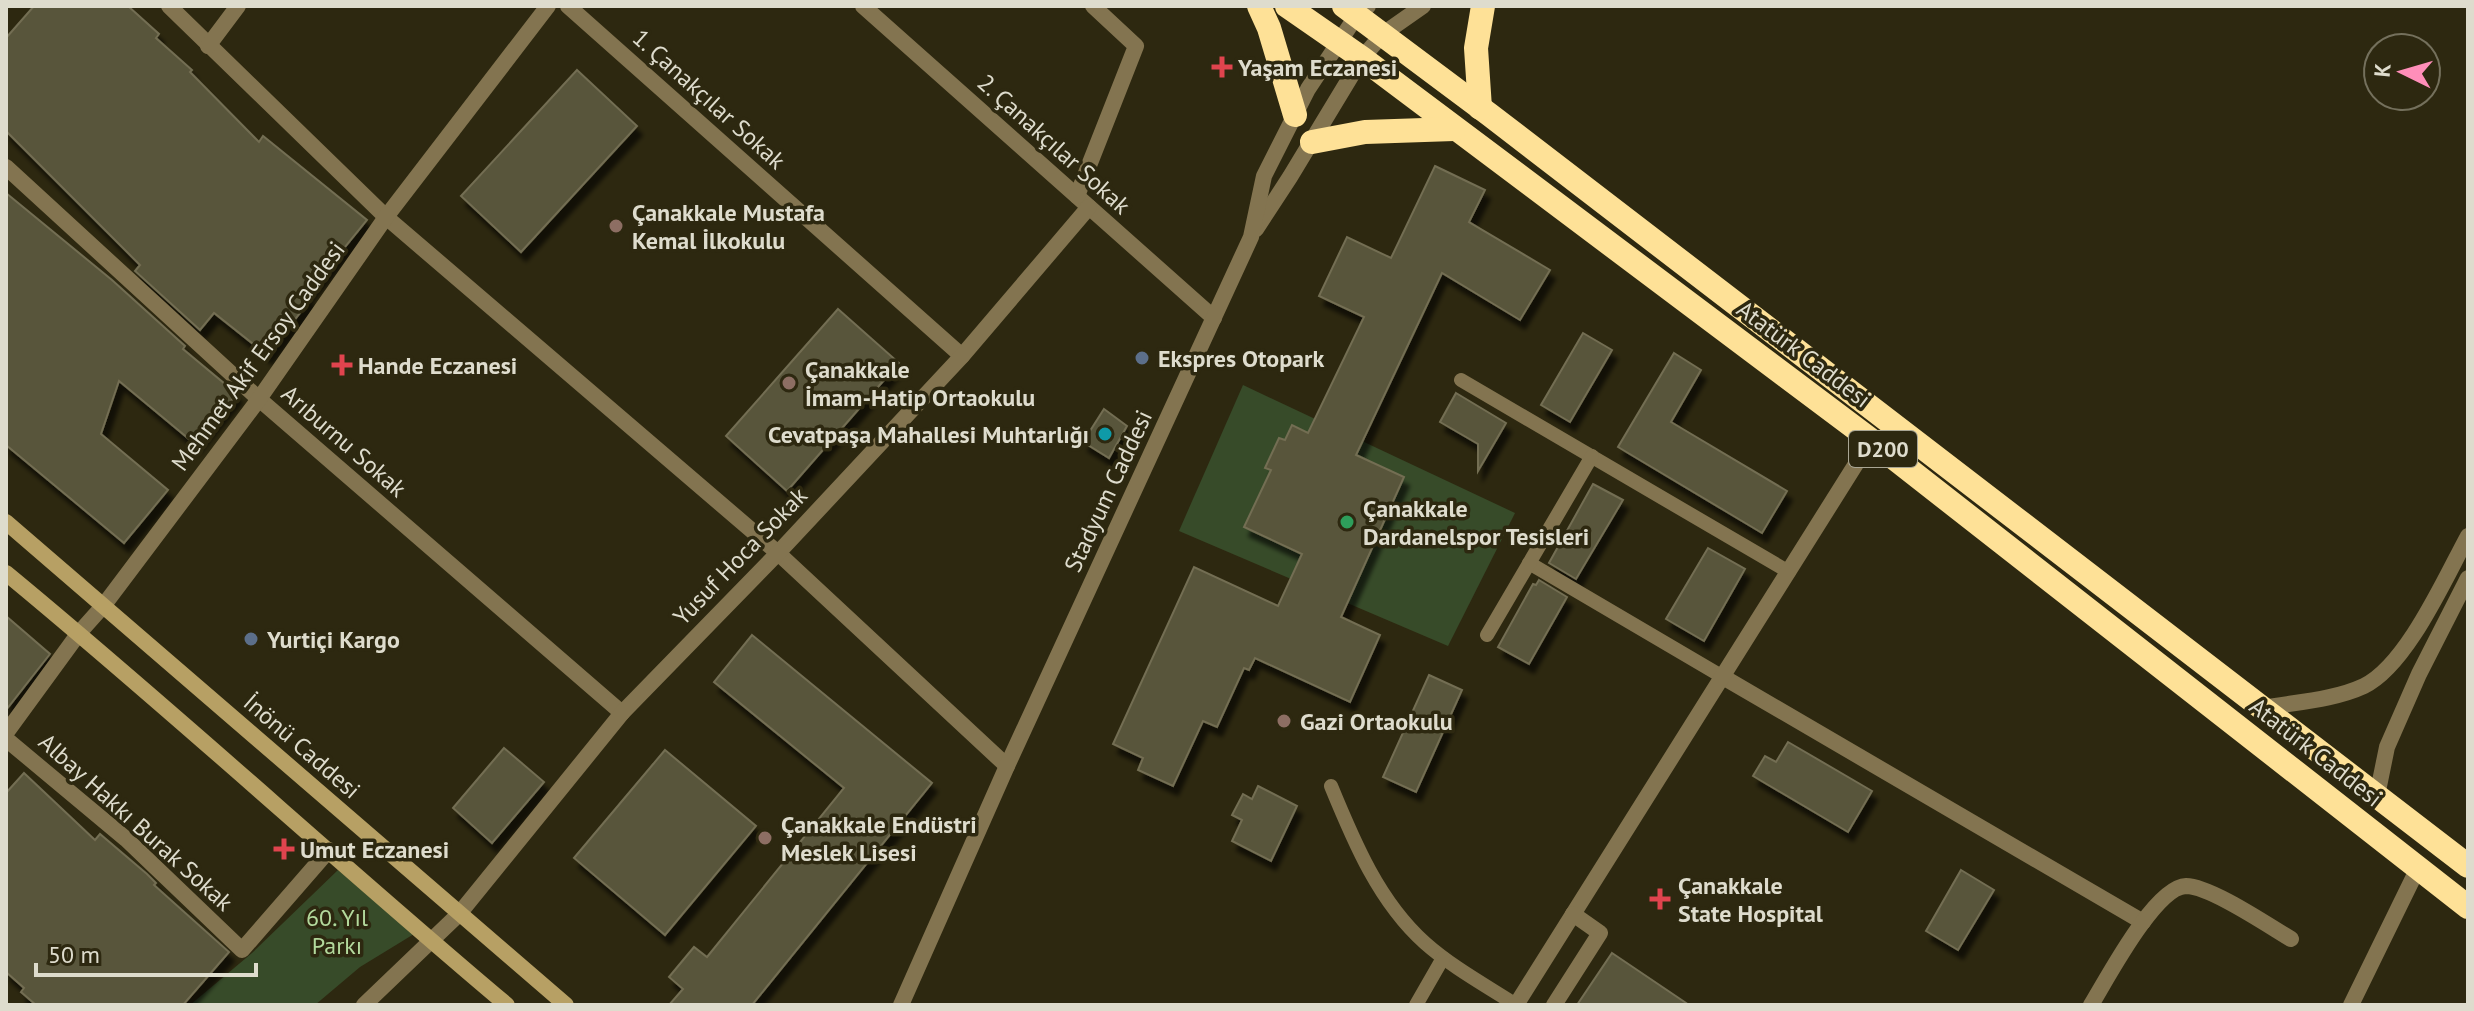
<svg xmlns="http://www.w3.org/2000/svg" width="2474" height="1011" font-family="'PT Sans',sans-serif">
<defs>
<filter id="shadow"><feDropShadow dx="5" dy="9" stdDeviation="2" flood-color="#0009"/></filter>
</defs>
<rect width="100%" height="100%" fill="#2d2810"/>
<g fill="#374b29">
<polygon points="1243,385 1515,513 1448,646 1179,531"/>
<polygon points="338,870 414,934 360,967 315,1005 190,1005 252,953"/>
</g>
<g fill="#59553b" stroke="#736e53" stroke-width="2" filter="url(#shadow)">
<polygon points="34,6 128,6 159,34 156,38 192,70 190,72 259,142 263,136 367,220 306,295 311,299 267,355 214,313 200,330 135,271 140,265 6,131 6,38"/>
<polygon points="577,70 637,126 521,252 461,196"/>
<polygon points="1435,166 1485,190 1469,222 1550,270 1520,320 1442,273 1356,455 1404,477 1341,617 1380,635 1350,702 1255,658 1249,670 1244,668 1217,727 1203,721 1173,786 1138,770 1143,758 1113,744 1194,567 1278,606 1302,554 1244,527 1271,470 1265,468 1279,438 1285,440 1292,425 1308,433 1364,317 1319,296 1347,237 1391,258"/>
<polygon points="6,193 112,280 185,346 183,349 237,394 195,444 119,381 101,434 168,490 124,543 6,445"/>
<polygon points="838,309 899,363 787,491 726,436"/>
<polygon points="1583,333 1612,350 1570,422 1541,405"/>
<polygon points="1674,353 1701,370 1671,422 1787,491 1762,533 1618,447"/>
<polygon points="1456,393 1506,423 1478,471 1478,444 1440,422"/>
<polygon points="1104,409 1127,426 1109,458 1083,442"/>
<polygon points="1593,484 1623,500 1576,579 1549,563"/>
<polygon points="1708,548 1745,569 1704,641 1666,619"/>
<polygon points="1539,580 1567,597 1529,664 1498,647 1533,584 1536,585"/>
<polygon points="6,616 50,654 6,710"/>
<polygon points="752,635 932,783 752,1005 669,1005 683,989 669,977 694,947 707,957 844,788 714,682"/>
<polygon points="1429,675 1462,690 1416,792 1383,777"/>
<polygon points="1788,742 1872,791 1848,832 1753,776 1765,756 1776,762"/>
<polygon points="504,748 544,782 492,843 453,808"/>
<polygon points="665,750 756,826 665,935 574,858"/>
<polygon points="24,773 95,840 100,834 147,874 156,883 154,885 229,952 183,1005 36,1005 21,992 24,988 6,972 6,793"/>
<polygon points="1258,786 1297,806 1271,861 1232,841 1242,820 1232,815 1243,794 1252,799"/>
<polygon points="1961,870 1994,890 1958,950 1926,931"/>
<polygon points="1612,953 1689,1005 1577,1005"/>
</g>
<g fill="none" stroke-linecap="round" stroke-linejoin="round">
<g stroke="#837450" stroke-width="14">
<polyline points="1461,380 1789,572"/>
<polyline points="1529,563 1723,677"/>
<polyline points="1487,635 1592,456"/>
<path d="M1331,786C1354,842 1379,902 1425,943C1452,967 1485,985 1516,1005"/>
<polyline points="1416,1005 1443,958"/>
</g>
<g stroke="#837450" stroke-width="16">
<polyline points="169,6 386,217 778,553 1007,766"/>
<polyline points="568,6 962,356"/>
<polyline points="863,6 1214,318"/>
<polyline points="208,46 238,6"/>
<polyline points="6,167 259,399 622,713"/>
<polyline points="1077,196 1136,46 1093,6"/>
<polyline points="1256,229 1290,177 1362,58 1383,34 1423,6"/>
<polyline points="1723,677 2143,922"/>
<path d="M2263,708C2296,702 2334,700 2364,686C2407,665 2445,578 2468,536"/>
<polyline points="6,733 79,633 104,605 259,399 386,217 548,6"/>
<polyline points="6,739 126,839 242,950 329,850"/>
<polyline points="2377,796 2387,747 2419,674 2468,578"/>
<polyline points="364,1005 459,914 622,713 778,553 962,356 1089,207"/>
<polyline points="901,1005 1007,766 1251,237 1264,176 1308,89 1357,15 1368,6"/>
<polyline points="1516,1005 1871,440"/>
<polyline points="1554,1005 1600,933 1573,914"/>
<path d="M2091,1005C2107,979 2155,887 2186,886C2210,886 2269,926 2291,939"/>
<polyline points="2351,1005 2418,868"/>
</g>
<g stroke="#b7a064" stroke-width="16">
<polyline points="6,522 566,1005"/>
<path d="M6,573C176,713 338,863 507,1005"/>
</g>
<g stroke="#fee197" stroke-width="24">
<polyline points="1259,6 1269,28 1295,115"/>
<polyline points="1287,6 1362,58 1871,440 2468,907"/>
<polyline points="1344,6 1490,115 2468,866"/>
<polyline points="1480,108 1476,48 1483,6"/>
<polyline points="1312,142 1365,132 1454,129"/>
</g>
</g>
<g fill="#e0444e" stroke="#2d2810" stroke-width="3">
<path d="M1218 55h8v8h8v8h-8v8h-8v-8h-8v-8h8z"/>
<path d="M338 353h8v8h8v8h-8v8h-8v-8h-8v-8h8z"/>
<path d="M280 837h8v8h8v8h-8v8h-8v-8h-8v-8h8z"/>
<path d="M1656 887h8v8h8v8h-8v8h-8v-8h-8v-8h8z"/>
</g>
<g fill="#8d6e63" stroke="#2d2810" stroke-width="3">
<circle cx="616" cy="226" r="8"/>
<circle cx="789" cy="383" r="8"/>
<circle cx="1284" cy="721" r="8"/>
<circle cx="765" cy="838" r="8"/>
</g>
<g fill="#5c6f8a" stroke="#2d2810" stroke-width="3">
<circle cx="1142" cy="358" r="8"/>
<circle cx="251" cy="639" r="8"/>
</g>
<circle fill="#0f9aa8" stroke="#2d2810" stroke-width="3" cx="1105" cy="434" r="8"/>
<circle fill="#2e9e5b" stroke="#2d2810" stroke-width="3" cx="1347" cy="522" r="8"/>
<g text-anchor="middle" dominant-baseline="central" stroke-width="7" stroke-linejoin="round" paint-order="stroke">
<rect fill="#2d2810" stroke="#a9a694" stroke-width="2" x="1849" y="431" width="68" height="36" rx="6"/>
<g font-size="22" font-weight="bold" fill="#dedccd">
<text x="1883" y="449">D200</text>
</g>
<g font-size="24" font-weight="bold" fill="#dedccd" stroke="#2d2810" text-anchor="start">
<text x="1238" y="67">Yaşam Eczanesi</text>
<text x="632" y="212">Çanakkale Mustafa<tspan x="632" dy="28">Kemal İlkokulu</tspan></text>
<text x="1158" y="358">Ekspres Otopark</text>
<text x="358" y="365">Hande Eczanesi</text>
<text x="805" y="369">Çanakkale<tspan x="805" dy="28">İmam-Hatip Ortaokulu</tspan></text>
<text x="1089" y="434" text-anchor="end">Cevatpaşa Mahallesi Muhtarlığı</text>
<text x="1363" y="508">Çanakkale<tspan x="1363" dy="28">Dardanelspor Tesisleri</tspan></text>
<text x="267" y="639">Yurtiçi Kargo</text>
<text x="1300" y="721">Gazi Ortaokulu</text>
<text x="781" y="824">Çanakkale Endüstri<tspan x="781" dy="28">Meslek Lisesi</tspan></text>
<text x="300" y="849">Umut Eczanesi</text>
<text x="1678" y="885">Çanakkale<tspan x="1678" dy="28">State Hospital</tspan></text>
</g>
<g font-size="24" fill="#dedccd" stroke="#2d2810">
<text transform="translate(709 99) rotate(42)">1. Çanakçılar Sokak</text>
<text transform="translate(1054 144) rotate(42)">2. Çanakçılar Sokak</text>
<text transform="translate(1804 354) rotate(37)">Atatürk Caddesi</text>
<text transform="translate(258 356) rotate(-54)">Mehmet Akif Ersoy Caddesi</text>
<text transform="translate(344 441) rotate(41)">Arıburnu Sokak</text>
<text transform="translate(1108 491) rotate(-65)">Stadyum Caddesi</text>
<text transform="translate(740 556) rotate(-46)">Yusuf Hoca Sokak</text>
<text transform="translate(302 746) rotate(41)">İnönü Caddesi</text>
<text transform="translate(2316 752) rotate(38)">Atatürk Caddesi</text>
<text transform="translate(136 822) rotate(42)">Albay Hakkı Burak Sokak</text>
</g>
<g font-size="24" fill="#b3d99c" stroke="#2d2810">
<text x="337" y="917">60. Yıl<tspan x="337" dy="28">Parkı</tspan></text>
</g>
</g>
<rect width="2474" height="1011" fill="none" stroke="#dedccd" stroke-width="16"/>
<g transform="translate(2402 72) rotate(275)"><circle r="38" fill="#2d2810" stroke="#74705c" stroke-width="2"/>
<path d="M0-6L14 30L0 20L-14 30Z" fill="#ff8eb9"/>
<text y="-12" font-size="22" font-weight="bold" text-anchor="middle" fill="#dedccd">K</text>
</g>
<path d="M36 963v12h220v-12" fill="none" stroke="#dedccd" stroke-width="4"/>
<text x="48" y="963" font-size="24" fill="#dedccd" stroke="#2d2810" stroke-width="6" paint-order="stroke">50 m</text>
</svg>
